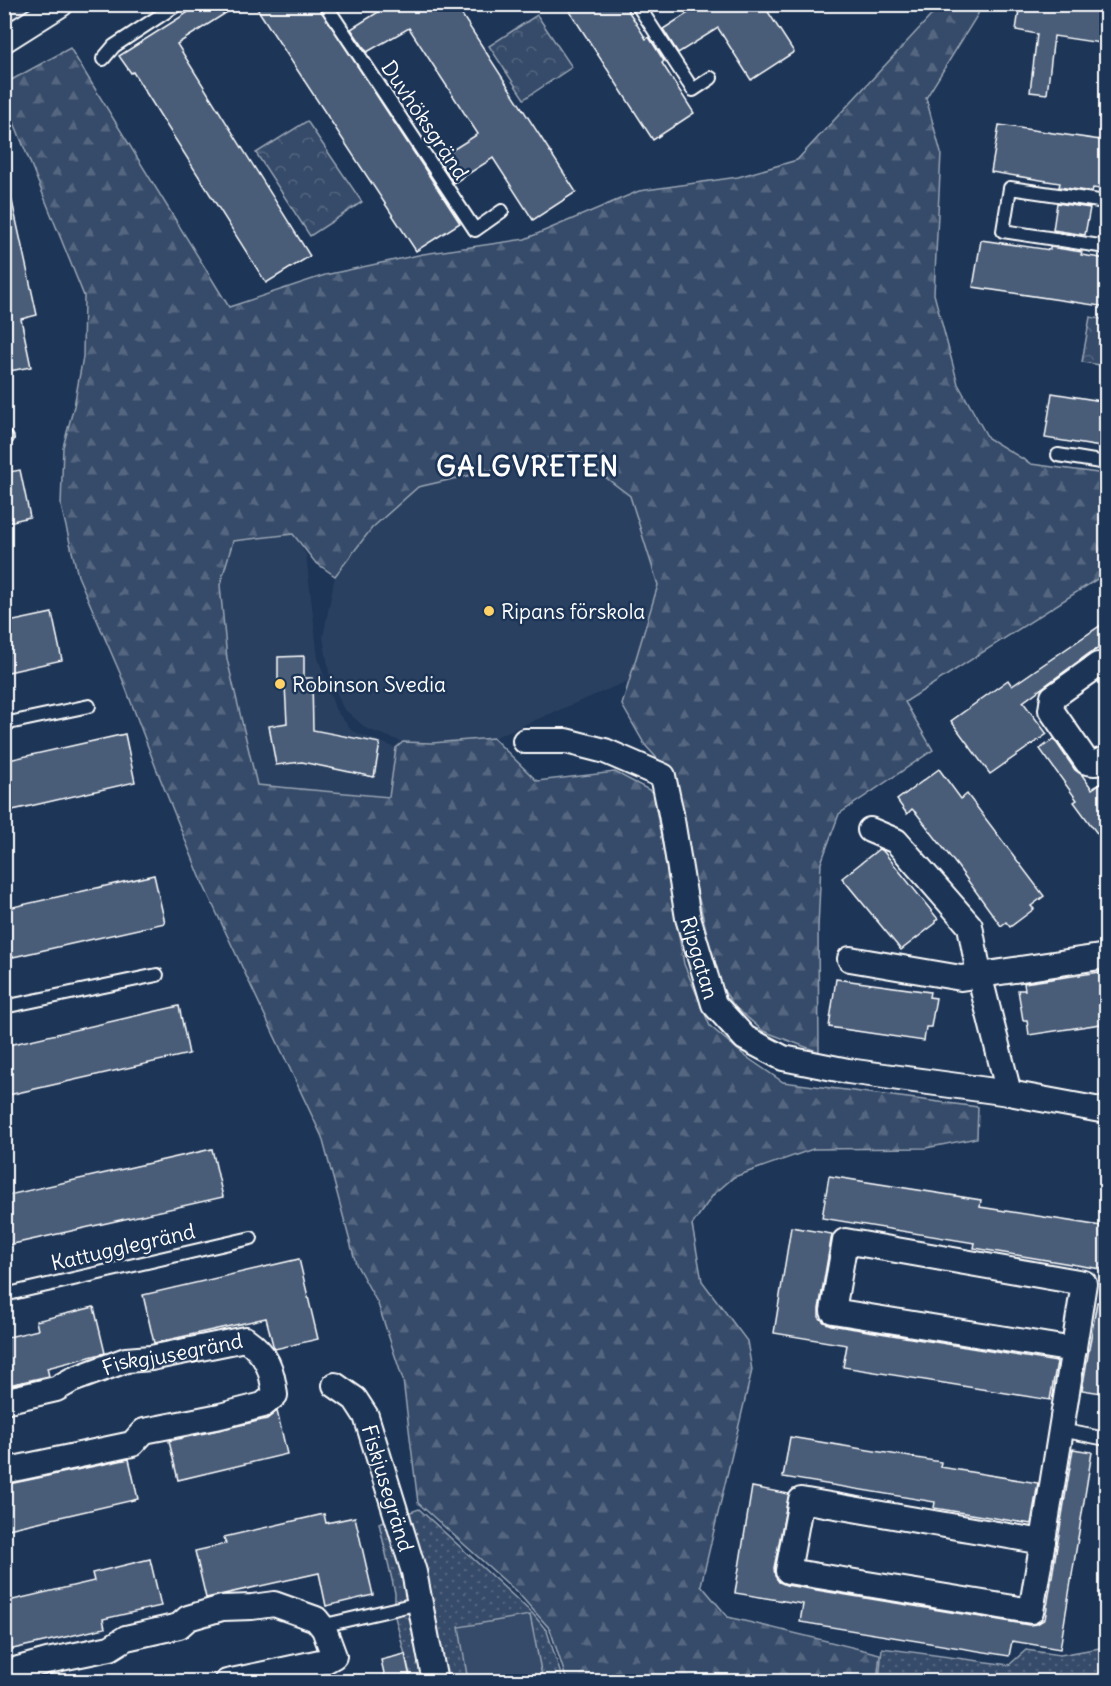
<svg xmlns="http://www.w3.org/2000/svg" width="1111" height="1686" font-family="Delius,sans-serif">
<defs>
<pattern id="grass-dots" width="8" height="8" patternUnits="userSpaceOnUse" patternTransform="scale(1.5)"><rect width="8" height="8" fill="#364b69"/><path d="M2 2h.1M6 6h.1" fill="none" stroke="#546680" stroke-width="1.8" stroke-linecap="round"/></pattern>
<pattern id="forest-firs" width="22" height="20" patternUnits="userSpaceOnUse" patternTransform="scale(1.5)"><rect width="22" height="20" fill="#364b69"/><path d="M5 1l3.5 6h-7zM16 11l3.5 6h-7z" fill="#546680"/></pattern>
<pattern id="park-crowns" width="20" height="18" patternUnits="userSpaceOnUse" patternTransform="scale(1.5)"><rect width="20" height="18" fill="#364b69"/><path d="M2 6a3 3 0 1 1 6 0M12 15a3 3 0 1 1 6 0" fill="none" stroke="#546680"/></pattern>
</defs>
<rect width="100%" height="100%" fill="#1d3557"/>
<filter id="ink" filterUnits="userSpaceOnUse"><feTurbulence type="fractalNoise" baseFrequency=".0167" numOctaves="2"/><feDisplacementMap in="SourceGraphic" scale="12" xChannelSelector="R" yChannelSelector="G"/><feConvolveMatrix kernelMatrix="1 2 1 2 8 2 1 2 1" color-interpolation-filters="sRGB"/></filter>
<g filter="url(#ink)">
<g fill="#2a4161">
<polygon points="572,451 630,496 658,585 628,681 493,738 432,743 403,742 367,729 343,708 330,677 323,637 335,576 372,528 418,487"/>
<polygon points="293,534 306,555 318,658 335,709 352,731 396,748 390,797 257,785 227,659 220,585 233,541"/>
</g>
<g fill="url(#grass-dots)" stroke="#9aa5b4" stroke-width="1.5">
<polygon points="419,1509 533,1614 547,1631 563,1681 412,1681 395,1617 395,1593 379,1523"/>
<polygon points="1106,1647 1106,1681 879,1681 882,1648 1009,1665 1026,1650 1060,1655"/>
</g>
<g fill="url(#forest-firs)" stroke="#9aa5b4" stroke-width="1.5">
<polygon points="4,5 5,4 37,5 17,17 5,21"/>
<polygon points="941,5 981,5 978,14 926,98 941,153 934,294 958,384 988,438 1031,464 1105,474 1105,574 905,702 933,750 839,814 821,863 818,928 819,1052 763,1031 735,1007 718,982 685,839 673,776 645,745 622,705 658,585 630,496 572,452 418,487 372,528 335,576 315,562 293,534 233,541 220,585 227,659 257,785 389,797 396,748 403,742 432,743 493,738 537,781 615,772 653,792 684,964 710,1026 745,1056 783,1082 978,1107 977,1138 926,1148 813,1149 734,1177 713,1195 692,1225 702,1281 747,1341 752,1370 701,1585 728,1617 880,1654 877,1681 567,1681 550,1629 518,1593 418,1503 403,1380 378,1304 356,1264 322,1137 203,884 156,768 120,673 78,576 61,506 63,447 74,406 83,357 84,296 5,100 4,84 70,48 229,307 325,275 423,254 525,239 639,191 738,177 797,160"/>
</g>
<g fill="url(#park-crowns)" stroke="#9aa5b4" stroke-width="1.5">
<polygon points="537,15 572,67 524,99 489,46"/>
<polygon points="307,121 362,202 310,236 256,153"/>
<polygon points="1090,317 1106,320 1106,366 1082,362"/>
</g>
<polygon fill="#364b69" stroke="#9aa5b4" stroke-width="1.5" points="530,1615 543,1681 468,1681 459,1627"/>
<g fill="#4a5d79" stroke="#fff" stroke-width="1.5">
<polygon points="201,4 240,4 177,44 310,256 266,283 133,72 131,73 119,56"/>
<polygon points="254,4 317,4 460,223 416,251"/>
<polygon points="391,4 455,4 576,192 533,220 493,158 454,183 438,159 478,134 409,28 367,52 351,29"/>
<polygon points="565,4 624,4 646,39 649,37 664,61 662,63 694,113 653,140"/>
<polygon points="702,4 763,4 794,52 751,80 718,28 678,53 663,29"/>
<polygon points="1020,4 1107,4 1107,44 1054,36 1047,94 1030,92 1037,34 1016,30"/>
<polygon points="999,125 1107,141 1107,190 1093,188 1092,192 1059,187 1060,183 991,172"/>
<polygon points="4,201 12,201 37,315 21,319 31,367 4,372"/>
<polygon points="1057,203 1090,208 1085,235 1053,230"/>
<polygon points="981,240 1050,250 1050,247 1082,252 1081,255 1107,259 1107,307 973,287"/>
<polygon points="1052,393 1107,402 1107,448 1045,438"/>
<polygon points="20,470 30,517 4,523 4,473"/>
<polygon points="52,613 62,660 4,673 4,623"/>
<polygon points="1107,621 1107,644 1090,653 1023,702 1047,734 990,774 951,721 1008,680 1012,686"/>
<polygon points="304,656 304,678 312,678 313,730 380,743 374,777 302,762 276,765 269,726 287,723 285,685 278,685 278,657"/>
<polygon points="125,734 135,782 4,812 4,761"/>
<polygon points="1054,739 1075,770 1082,775 1092,789 1107,779 1107,847 1074,802 1077,800 1040,749"/>
<polygon points="939,769 961,799 967,794 1044,896 1031,906 1034,909 1010,927 1006,922 1001,926 958,867 917,814 912,809 907,814 897,800"/>
<polygon points="879,849 884,852 938,919 935,921 936,923 901,950 842,878"/>
<polygon points="154,875 165,923 4,959 4,909"/>
<polygon points="1107,971 1107,1023 1029,1035 1027,1020 1023,1020 1018,990 1025,990 1024,983"/>
<polygon points="836,979 930,992 929,997 936,998 931,1027 926,1027 924,1041 829,1027"/>
<polygon points="179,1006 189,1054 4,1096 4,1046"/>
<polygon points="212,1149 223,1197 4,1246 4,1196"/>
<polygon points="829,1176 981,1200 980,1207 1107,1227 1107,1270 974,1248 975,1243 822,1218"/>
<polygon points="791,1227 832,1234 819,1309 819,1317 824,1322 831,1325 1057,1362 1050,1400 843,1367 847,1345 774,1333"/>
<polygon points="299,1259 318,1339 275,1349 273,1345 266,1318 154,1343 143,1295"/>
<polygon points="1097,1302 1107,1303 1107,1361 1101,1393 1082,1390"/>
<polygon points="94,1307 105,1353 47,1368 49,1376 4,1386 4,1338 38,1330 36,1321"/>
<polygon points="277,1411 287,1454 178,1480 169,1441 267,1419"/>
<polygon points="790,1437 941,1462 940,1467 1038,1483 1031,1524 934,1508 935,1502 783,1477"/>
<polygon points="1073,1449 1092,1452 1060,1649 1012,1641 1009,1656 800,1622 803,1604 735,1593 752,1487 789,1494 774,1568 775,1576 779,1582 786,1585 1029,1625 1037,1624 1045,1619"/>
<polygon points="129,1459 138,1499 4,1530 4,1485"/>
<polygon points="324,1514 326,1523 355,1517 373,1595 326,1606 319,1573 206,1598 195,1551 226,1544 224,1537"/>
<polygon points="150,1559 161,1606 103,1619 105,1628 4,1651 4,1602 94,1581 92,1573"/>
<polygon points="405,1654 411,1682 386,1682 381,1660"/>
</g>
<g fill="none" stroke-linecap="round" stroke-linejoin="round">
<defs>
<g id="lane">
<polyline points="325,4 475,230 502,211"/>
<polyline points="637,4 693,90 711,78"/>
<polyline points="103,59 114,46 178,4"/>
<polyline points="1106,202 1010,188 1003,231 1106,247"/>
<polyline points="4,439 7,438"/>
<polyline points="1058,455 1106,463"/>
<polyline points="4,724 89,706"/>
<polyline points="4,1007 157,975"/>
<polyline points="4,1295 251,1238"/>
<polyline points="1061,1430 1106,1439"/>
<polyline points="321,1626 420,1603"/>
</g>
<g id="street">
<polyline points="4,40 61,4"/>
<polyline points="1106,665 1098,665 1053,697 1051,710 1087,762 1095,763 1106,759"/>
<path id="s1" d="M525,741H566L605,751L663,776L671,814L688,918L714,1004L745,1038L783,1058L848,1071L1009,1093L1106,1111"/>
<polyline points="870,830 896,841 970,926 979,974 1009,1093"/>
<polyline points="850,959 961,978 1100,957"/>
<path id="s2" d="M335,1385L355,1399L366,1416L414,1572L435,1682"/>
<path id="s3" d="M4,1401L56,1389L72,1380L126,1360L151,1358L245,1339C267,1354 272,1369 275,1395L263,1405L220,1416L144,1431L132,1444L4,1471"/>
<path d="M1043,1542L801,1500L788,1571L1031,1611C1050,1502 1067,1393 1084,1283L845,1241L833,1311L1074,1350"/>
<polyline points="16,1682 18,1669 47,1661 110,1648 126,1638 179,1626 188,1618 222,1608 252,1607 274,1604 316,1619 324,1629 334,1656 325,1661 227,1682"/>
</g>
</defs>
<use href="#lane" stroke="#fff" stroke-width="16"/>
<use href="#street" stroke="#fff" stroke-width="28"/>
<use href="#lane" stroke="#1d3557" stroke-width="12"/>
<use href="#street" stroke="#1d3557" stroke-width="24"/>
</g>
</g>
<g fill="#ffd166" stroke="#1d3557" stroke-width="2">
<circle cx="489" cy="611" r="6"/>
<circle cx="280" cy="684" r="6"/>
</g>
<g text-anchor="middle" dominant-baseline="central" stroke-width="5" stroke-linejoin="round" paint-order="stroke">
<g font-size="21" fill="#fff" stroke="#1d3557">
<text transform="translate(425 120) rotate(56)">Duvhöksgränd</text>
<text stroke="none"><textPath href="#s1" startOffset="330">Ripgatan</textPath></text>
<text transform="translate(123 1247) rotate(-13)">Kattugglegränd</text>
<text stroke="none"><textPath href="#s3" startOffset="176">Fiskgjusegränd</textPath></text>
<text stroke="none"><textPath href="#s2" startOffset="120">Fiskjusegränd</textPath></text>
</g>
<g font-size="21" fill="#fff" stroke="#1d3557" text-anchor="start">
<text x="501" y="611">Ripans förskola</text>
<text x="292" y="684">Robinson Svedia</text>
</g>
<g font-size="27" font-weight="bold" letter-spacing="1.5" fill="#fff" stroke="#1d3557">
<text x="528" y="466">GALGVRETEN</text>
</g>
</g>
<rect width="1111" height="1686" fill="none" stroke="#1d3557" stroke-width="24"/>
<rect x="12" y="12" width="1087" height="1662" fill="none" stroke="#fff" stroke-width="2" filter="url(#ink)"/>
</svg>
